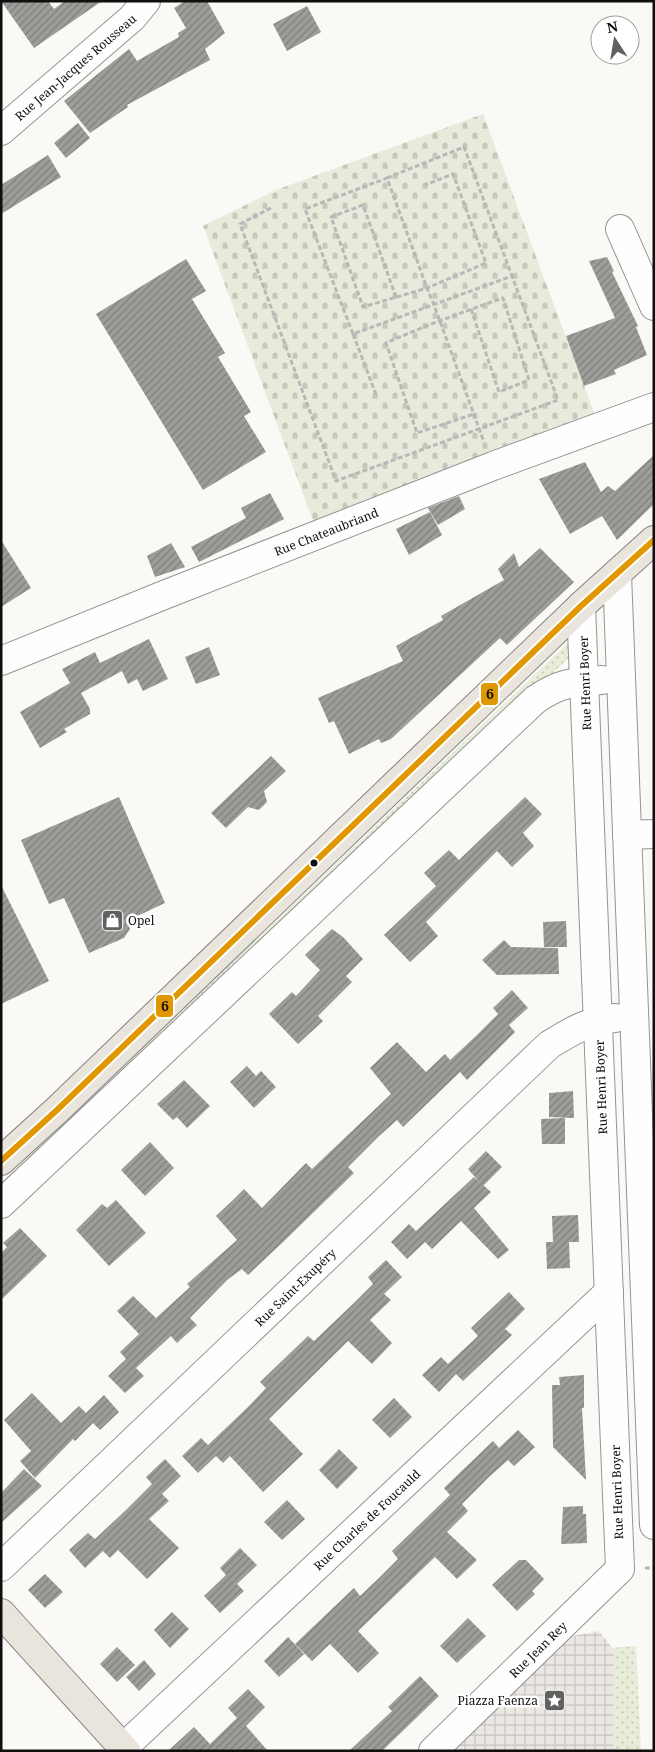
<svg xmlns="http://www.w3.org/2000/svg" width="655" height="1752" font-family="'Noto Serif',serif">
<defs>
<pattern id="green-dots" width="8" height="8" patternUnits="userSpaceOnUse" patternTransform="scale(1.25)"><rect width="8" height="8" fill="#e7edd8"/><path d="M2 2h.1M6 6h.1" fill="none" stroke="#c5cab8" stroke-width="1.8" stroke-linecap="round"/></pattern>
<pattern id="cemetery-stones" width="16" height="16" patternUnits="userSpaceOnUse" patternTransform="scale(1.25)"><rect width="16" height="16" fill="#e8eadb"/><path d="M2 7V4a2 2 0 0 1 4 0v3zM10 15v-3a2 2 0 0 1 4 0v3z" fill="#c6c8bb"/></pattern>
<pattern id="plaza-grid" width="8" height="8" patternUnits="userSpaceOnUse" patternTransform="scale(1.25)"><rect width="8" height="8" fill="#ebe7e2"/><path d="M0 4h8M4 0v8" fill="none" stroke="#c8c5c1"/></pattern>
<pattern id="building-hatch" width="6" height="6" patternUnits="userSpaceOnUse" patternTransform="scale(1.25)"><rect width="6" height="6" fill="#9f9d9a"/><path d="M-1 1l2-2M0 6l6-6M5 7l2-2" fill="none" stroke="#807e7c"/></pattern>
</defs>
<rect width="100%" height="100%" fill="#fbf9f5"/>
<g fill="url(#green-dots)">
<polygon points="569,642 574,653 1,1196 1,1183"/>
<polygon points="636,1646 641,1751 478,1751 554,1652"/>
</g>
<polygon fill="url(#cemetery-stones)" points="483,114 596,418 314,523 203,226 276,190"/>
<polygon fill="url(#plaza-grid)" points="599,1631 614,1650 613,1751 444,1751 557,1639"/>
<g fill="url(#building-hatch)">
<polygon points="1,1 48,1 54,9 65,1 102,1 34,48"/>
<polygon points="185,1 207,1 225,33 205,49 210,60 127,105 128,107 90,133 64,101 129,49 137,61 179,37 178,33 186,28 174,8"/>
<polygon points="307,6 321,32 287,51 273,24"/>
<polygon points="78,123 90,138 66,158 54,143"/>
<polygon points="48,155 61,177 1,214 1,185"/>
<polygon points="607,257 614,271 612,272 638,326 636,327 647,355 614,370 616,374 584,386 566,336 615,318 589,261"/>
<polygon points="186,259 206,291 192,299 225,353 218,357 251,412 244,416 266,452 203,490 96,314"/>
<polygon points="654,455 654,504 617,540 602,516 570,534 539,479 585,462 601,492 608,486 615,491"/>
<polygon points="270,493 284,519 199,562 191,547 246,518 241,508"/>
<polygon points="459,496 465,509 438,525 428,508"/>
<polygon points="430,512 442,535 409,555 396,529"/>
<polygon points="1,540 31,588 1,607"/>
<polygon points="171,543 185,567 155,577 147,556"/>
<polygon points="540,548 574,582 507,645 500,638 391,739 381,743 379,739 349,754 334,721 329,723 318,698 403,661 396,646 443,620 441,616 504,580 498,569 514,553 519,567"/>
<polygon points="149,639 168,679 143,691 137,679 128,684 122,671 81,693 90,709 90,714 64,729 67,732 40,748 20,712 70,683 62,669 95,652 100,663"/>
<polygon points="209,647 220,675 196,684 185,657"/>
<polygon points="271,756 286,771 264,791 267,802 259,810 248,807 226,828 211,813"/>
<polygon points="119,797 165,903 127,921 130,929 124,938 89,953 64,898 49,904 21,840"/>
<polygon points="525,797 542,814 523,833 534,846 512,867 497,851 426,922 438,936 410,962 384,935 436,886 424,873 449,850 459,860"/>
<polygon points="1,885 49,981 1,1004"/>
<polygon points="566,921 567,947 544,947 543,922"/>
<polygon points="332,929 343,937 363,959 346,976 352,982 318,1016 323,1021 298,1044 269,1014 292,992 296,996 320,970 305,955"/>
<polygon points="504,940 511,947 558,948 559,974 497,975 482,960"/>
<polygon points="512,990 528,1008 509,1025 515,1032 467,1080 460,1072 403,1127 397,1120 378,1137 348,1167 354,1173 281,1244 248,1275 242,1269 227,1280 190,1318 197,1325 177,1343 171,1336 136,1368 144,1376 125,1393 108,1376 126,1359 120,1352 139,1334 117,1311 133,1296 156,1318 190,1287 187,1284 237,1240 216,1216 233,1200 244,1189 262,1208 306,1163 312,1169 351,1132 391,1094 370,1068 397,1042 426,1072 445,1054 450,1060 476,1036 498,1014 493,1008"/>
<polygon points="247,1066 256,1076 261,1071 276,1087 254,1108 230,1082"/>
<polygon points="184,1080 210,1106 187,1128 177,1117 173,1120 157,1104"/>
<polygon points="573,1091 574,1118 549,1117 549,1093"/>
<polygon points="565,1118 565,1144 542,1144 541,1119"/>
<polygon points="150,1142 174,1168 145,1196 121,1170"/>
<polygon points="486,1151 502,1167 483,1186 468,1169"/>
<polygon points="474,1177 491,1192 474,1208 509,1250 498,1259 461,1221 432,1249 425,1242 407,1259 391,1242 409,1224 416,1231"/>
<polygon points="116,1200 146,1233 109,1266 76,1230 102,1204 107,1208"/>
<polygon points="578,1215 579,1242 569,1242 570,1268 547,1269 546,1242 553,1242 552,1216"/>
<polygon points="20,1228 47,1256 1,1300 1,1253 7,1247 3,1243"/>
<polygon points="386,1260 402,1277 384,1294 391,1300 370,1320 392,1343 372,1364 348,1341 269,1419 303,1454 263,1492 230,1456 223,1463 216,1456 198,1473 182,1456 201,1438 208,1445 248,1407 266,1388 260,1382 308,1336 314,1341 354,1303 373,1284 368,1277"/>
<polygon points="509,1292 525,1309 505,1329 512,1335 463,1381 456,1374 439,1392 422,1375 441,1357 448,1364 478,1336 471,1328"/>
<polygon points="584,1375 584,1408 582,1408 586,1480 553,1447 552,1385 560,1385 559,1377"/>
<polygon points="32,1393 61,1423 79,1406 86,1413 104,1395 119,1412 100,1430 93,1423 75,1441 73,1439 35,1478 20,1461 31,1451 4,1420"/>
<polygon points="394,1398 412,1417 390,1438 372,1420"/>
<polygon points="518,1430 535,1447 514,1466 508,1460 490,1476 462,1504 468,1511 447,1532 477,1560 457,1579 435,1557 358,1631 379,1653 358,1673 330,1644 312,1661 295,1644 354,1588 360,1596 380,1577 398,1559 392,1551 450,1495 444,1488 493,1441 499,1448"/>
<polygon points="339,1449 358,1468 337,1489 319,1470"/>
<polygon points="165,1459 181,1476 162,1494 169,1501 149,1519 179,1548 147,1579 118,1550 110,1558 103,1551 85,1568 69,1550 88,1533 95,1539 126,1510 152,1484 146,1477"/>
<polygon points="24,1469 42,1486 1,1523 1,1493"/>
<polygon points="287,1500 305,1519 282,1540 264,1522"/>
<polygon points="583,1506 583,1514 586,1514 587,1543 561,1544 563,1507"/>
<polygon points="240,1548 257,1565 237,1584 244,1591 220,1613 204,1596 226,1575 220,1568"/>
<polygon points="519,1560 526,1560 544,1579 532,1591 535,1594 517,1611 492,1585"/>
<polygon points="45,1574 63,1592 45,1608 28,1590"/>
<polygon points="172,1612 189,1629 170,1648 154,1630"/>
<polygon points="468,1618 486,1636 457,1663 440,1646"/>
<polygon points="288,1637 304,1654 279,1677 264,1661"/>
<polygon points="117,1647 135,1665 117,1682 100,1664"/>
<polygon points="144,1660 156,1674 139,1691 126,1677"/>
<polygon points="420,1676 439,1696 382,1751 349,1751 392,1711 388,1707"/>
<polygon points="248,1689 265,1707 246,1726 268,1751 168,1751 194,1727 210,1744 237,1718 228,1708"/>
</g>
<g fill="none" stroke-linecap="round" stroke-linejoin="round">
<defs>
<g id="minor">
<path id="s1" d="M1,131L132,18L146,1"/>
<polyline points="620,229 654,306"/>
<polyline points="617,574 654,1525"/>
<path id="s2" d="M1,661L164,595L493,466L654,407"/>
<polyline points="627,835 654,834"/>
<path d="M1,1204L535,700C559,683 573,682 602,680"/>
<path id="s3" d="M1,1567L549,1045C570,1032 589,1020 615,1018"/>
<path id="s4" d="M123,1748L609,1292"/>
<path id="s5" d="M433,1751L620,1569L581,606"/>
</g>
<g id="major">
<polyline points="1,1161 57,1110 581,606 654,540"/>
<polyline points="1,1613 126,1751"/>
</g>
</defs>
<use href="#minor" stroke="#959493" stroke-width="30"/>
<use href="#major" stroke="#838280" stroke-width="30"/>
<g stroke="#b9b8b8" stroke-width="3" stroke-dasharray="5 2.5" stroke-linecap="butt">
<polyline points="387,178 464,147 512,276 353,334 305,209 387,178 427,288 434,305 484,442"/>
<polyline points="271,208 240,224 336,481 558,400 512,276"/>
<polyline points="396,297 363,205 331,217 363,307 427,288 486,263 453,174 425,185"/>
<path d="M471,309L499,392L529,380L503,298C463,312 424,326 386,343L417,433L474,414"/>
<polyline points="353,334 377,397"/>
<polyline points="645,1568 654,1568"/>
</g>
<use href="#minor" stroke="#fefefe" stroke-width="28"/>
<use href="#major" stroke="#eae5dc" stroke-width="28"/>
<defs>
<polyline id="bus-1" points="1,1161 57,1110 581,606 654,540"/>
</defs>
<use href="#bus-1" stroke="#fff" stroke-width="10"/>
<use href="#bus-1" stroke="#e09702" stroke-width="6"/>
</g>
<defs>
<symbol id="shop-square" viewBox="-11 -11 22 22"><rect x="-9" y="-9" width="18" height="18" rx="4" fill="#626160" stroke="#fff"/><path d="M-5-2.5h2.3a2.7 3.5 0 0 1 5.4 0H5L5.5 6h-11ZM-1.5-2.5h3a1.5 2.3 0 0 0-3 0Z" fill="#fff"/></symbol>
<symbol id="sight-square" viewBox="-11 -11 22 22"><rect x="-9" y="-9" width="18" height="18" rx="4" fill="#626160" stroke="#fff"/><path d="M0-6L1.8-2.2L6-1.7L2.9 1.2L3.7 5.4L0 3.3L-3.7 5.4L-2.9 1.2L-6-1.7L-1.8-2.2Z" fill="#fff"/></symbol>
</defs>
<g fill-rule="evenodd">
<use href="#shop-square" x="100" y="908" width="25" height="25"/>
<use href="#sight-square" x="542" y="1688" width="25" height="25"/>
</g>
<circle fill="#0f0f0f" stroke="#fff" stroke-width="2" cx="314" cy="863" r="4.5"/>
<g text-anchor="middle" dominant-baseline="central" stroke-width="5" stroke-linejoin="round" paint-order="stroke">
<g font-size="12" fill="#0f0f0f" stroke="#fff">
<text stroke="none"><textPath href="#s1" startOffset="98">Rue Jean-Jacques Rousseau</textPath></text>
<text stroke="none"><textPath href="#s2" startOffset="350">Rue Chateaubriand</textPath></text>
<text transform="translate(585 683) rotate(-92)">Rue Henri Boyer</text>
<text transform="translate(601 1087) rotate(-92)">Rue Henri Boyer</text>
<text stroke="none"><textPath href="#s3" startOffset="406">Rue Saint-Exupéry</textPath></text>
<text transform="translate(617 1492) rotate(-92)">Rue Henri Boyer</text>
<text stroke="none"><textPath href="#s4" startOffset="334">Rue Charles de Foucauld</textPath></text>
<text stroke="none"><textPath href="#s5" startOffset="146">Rue Jean Rey</textPath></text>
</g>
<g font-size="12" fill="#0f0f0f" stroke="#fff" text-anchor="start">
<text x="128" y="920">Opel</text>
<text x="538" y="1700" text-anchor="end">Piazza Faenza</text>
</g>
</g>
<g stroke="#fff" stroke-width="2">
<rect x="480" y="682" width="19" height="24" rx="5" fill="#e09702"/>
<rect x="155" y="994" width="19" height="24" rx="5" fill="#e09702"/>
</g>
<g font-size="14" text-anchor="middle" font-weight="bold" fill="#111">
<text x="490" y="699">6</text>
<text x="165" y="1011">6</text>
</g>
<rect width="655" height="1752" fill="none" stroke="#0f0f0f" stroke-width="5"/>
<g transform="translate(615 40) rotate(348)"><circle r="24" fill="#ffffff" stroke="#9f9f9f"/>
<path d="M0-4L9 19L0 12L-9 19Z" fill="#626160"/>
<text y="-8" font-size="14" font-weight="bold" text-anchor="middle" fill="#0f0f0f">N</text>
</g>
</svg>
